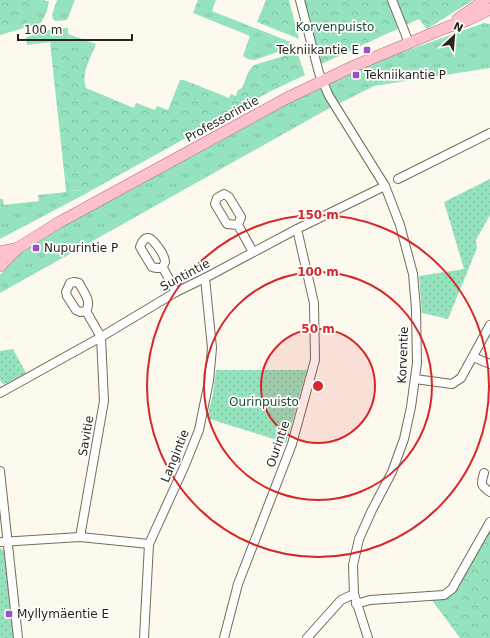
<svg xmlns="http://www.w3.org/2000/svg" width="490" height="638" font-family="'DejaVu Sans',sans-serif">
<defs>
<pattern id="grass-tufts" width="24" height="20" patternUnits="userSpaceOnUse"><rect width="24" height="20" fill="#94e2be"/><path d="M3 7l-1-3M5 7V3M7 7l1-3M15 17l-1-3M17 17v-4M19 17l1-3" fill="none" stroke="#80c2a3"/></pattern>
<pattern id="forest-crowns" width="20" height="18" patternUnits="userSpaceOnUse"><rect width="20" height="18" fill="#94e2be"/><path d="M2 6a3 3 0 1 1 6 0M12 15a3 3 0 1 1 6 0" fill="none" stroke="#80c2a3"/></pattern>
<pattern id="park-dots" width="8" height="8" patternUnits="userSpaceOnUse"><rect width="8" height="8" fill="#94e2be"/><path d="M2 2h.1M6 6h.1" fill="none" stroke="#80c2a3" stroke-width="1.8" stroke-linecap="round"/></pattern>
</defs>
<rect width="100%" height="100%" fill="#fdf9ef"/>
<g fill="url(#grass-tufts)">
<polygon points="41,0 45,0 45,1 49,1 47,11 41,23 0,35 0,29 34,25 32,13 42,2"/>
<polygon points="57,0 75,0 67,20 55,21 53,19 52,15"/>
<polygon points="198,0 216,0 212,11 293,43 294,45 293,47 254,60 248,59 243,56 250,36 193,13"/>
<polygon points="484,23 490,24 490,68 374,86 326,110 0,293 0,275 23,245 322,81"/>
<polygon points="94,189 87,193 0,239 0,199 3,199 4,205 39,201 38,195 66,192 66,190 86,191"/>
</g>
<g fill="url(#forest-crowns)">
<polygon points="0,0 41,0 42,2 32,13 35,25 0,29"/>
<polygon points="266,0 289,0 299,39 257,22"/>
<polygon points="300,0 473,0 427,29 419,19 317,66"/>
<path d="M68,28V34L96,44C90,59 81,73 86,88L134,108L136,103L155,110L157,106L168,110L180,80H184L229,98L231,94L236,96L238,90L242,88L249,71L254,65L297,52L305,75L271,91L94,189L86,191L66,190L50,42L27,45L26,38C39,30 53,29 68,28Z"/>
<polygon points="490,527 490,638 460,638 431,599 450,595"/>
</g>
<g fill="url(#park-dots)">
<polygon points="490,179 490,215 476,240 477,248 448,319 422,313 419,276 464,269 444,202"/>
<polygon points="13,349 26,373 7,383 3,384 0,380 0,351"/>
<polygon points="216,370 307,370 286,443 207,418 213,394"/>
<polygon points="0,548 4,551 14,638 0,638"/>
</g>
<g fill="none" stroke-linecap="round" stroke-linejoin="round">
<defs>
<g id="minor">
<polyline points="300,0 319,73 329,96 385,186 400,225 413,274 416,309 417,363 411,407 404,439 392,472 372,510 359,539 353,565 354,594 368,638"/>
<polyline points="392,0 409,43"/>
<polyline points="398,179 490,133"/>
<polyline points="238,225 227,224 215,204 217,198 224,194 229,197 241,217 238,225 253,252"/>
<path d="M163,268H157L152,267L140,247C145,233 151,237 158,247C161,251 165,256 165,262C164,264 163,266 163,268L176,292"/>
<polyline points="473,357 490,364"/>
<polyline points="415,379 452,384 461,378 490,325"/>
<polyline points="0,393 101,337 176,292 205,278 297,229 385,186"/>
<polyline points="0,471 18,638"/>
<path d="M484,473C481,484 480,485 490,492"/>
<path d="M80,537L104,401L101,337L86,311C92,301 84,293 79,283L74,282L70,283L66,292L67,296L76,310L80,312L86,311"/>
<polyline points="0,542 80,537 149,544"/>
<polyline points="356,604 370,600 444,595 452,589 490,522"/>
<polyline points="144,638 149,544 185,465 199,430 209,381 212,348 205,278"/>
<polyline points="224,638 238,584 292,444 315,360 314,303 297,229"/>
<polyline points="307,638 341,600 354,594"/>
</g>
<g id="major">
<polyline points="458,19 485,0"/>
<polyline points="0,252 18,248"/>
<polyline points="0,266 18,248 58,223 287,98 354,66 445,28 468,20 490,9"/>
</g>
</defs>
<use href="#minor" stroke="#766c55" stroke-width="10"/>
<use href="#major" stroke="#b27079" stroke-width="12"/>
<use href="#minor" stroke="#fff" stroke-width="8"/>
<use href="#major" stroke="#fdc1cd" stroke-width="11"/>
</g>
<circle cx="318" cy="386" r="57" fill="#d62828" fill-opacity=".12"/>
<g fill="none" stroke="#d62828" stroke-width="2">
<circle cx="318" cy="386" r="57"/>
<circle cx="318" cy="386" r="114"/>
<circle cx="318" cy="386" r="171"/>
</g>
<g fill="#9951c5" stroke="#fff" stroke-width="1.5">
<rect x="363" y="46" width="8" height="8" rx="2"/>
<rect x="352" y="71" width="8" height="8" rx="2"/>
<rect x="32" y="244" width="8" height="8" rx="2"/>
<rect x="5" y="610" width="8" height="8" rx="2"/>
</g>
<g text-anchor="middle" dominant-baseline="central" stroke-width="3.5" stroke-linejoin="round" paint-order="stroke">
<g font-size="12" fill="#1d4c39" stroke="#fff">
<text x="335" y="27">Korvenpuisto</text>
<text x="264" y="402">Ourinpuisto</text>
</g>
<g font-size="12" fill="#2a251c" stroke="#fff" text-anchor="start">
<text x="359" y="50" text-anchor="end">Tekniikantie E</text>
<text x="364" y="75">Tekniikantie P</text>
<text x="44" y="248">Nupurintie P</text>
<text x="17" y="614">Myllymäentie E</text>
</g>
<g font-size="12" fill="#2a251c" stroke="#fff">
<text transform="translate(222 119) rotate(-29)">Professorintie</text>
<text transform="translate(185 275) rotate(-28)">Suntintie</text>
<text transform="translate(403 355) rotate(-88)">Korventie</text>
<text transform="translate(86 436) rotate(-80)">Savitie</text>
<text transform="translate(278 444) rotate(-71)">Ourintie</text>
<text transform="translate(175 456) rotate(-68)">Langintie</text>
</g>
</g>
<circle cx="318" cy="386" r="6" fill="#d62828" stroke="#fff" stroke-width="2"/>
<g font-size="12" text-anchor="middle" font-weight="bold" fill="#d62828" stroke="#fff" stroke-width="3.5" stroke-linejoin="round" paint-order="stroke">
<text x="318" y="219">150 m</text>
<text x="318" y="276">100 m</text>
<text x="318" y="333">50 m</text>
</g>
<g transform="translate(454 36) rotate(26)" stroke="#ffffff" stroke-width="3" paint-order="stroke">
<path d="M0-3L7 15L0 10L-7 15Z" fill="#2a251c"/>
<text y="-6" font-size="11" font-weight="bold" text-anchor="middle" fill="#2a251c">N</text>
</g>
<path d="M18 34v6h114v-6" fill="none" stroke="#2a251c" stroke-width="2"/>
<text x="24" y="34" font-size="12" fill="#2a251c" stroke="#ffffff" stroke-width="3" paint-order="stroke">100 m</text>
</svg>
